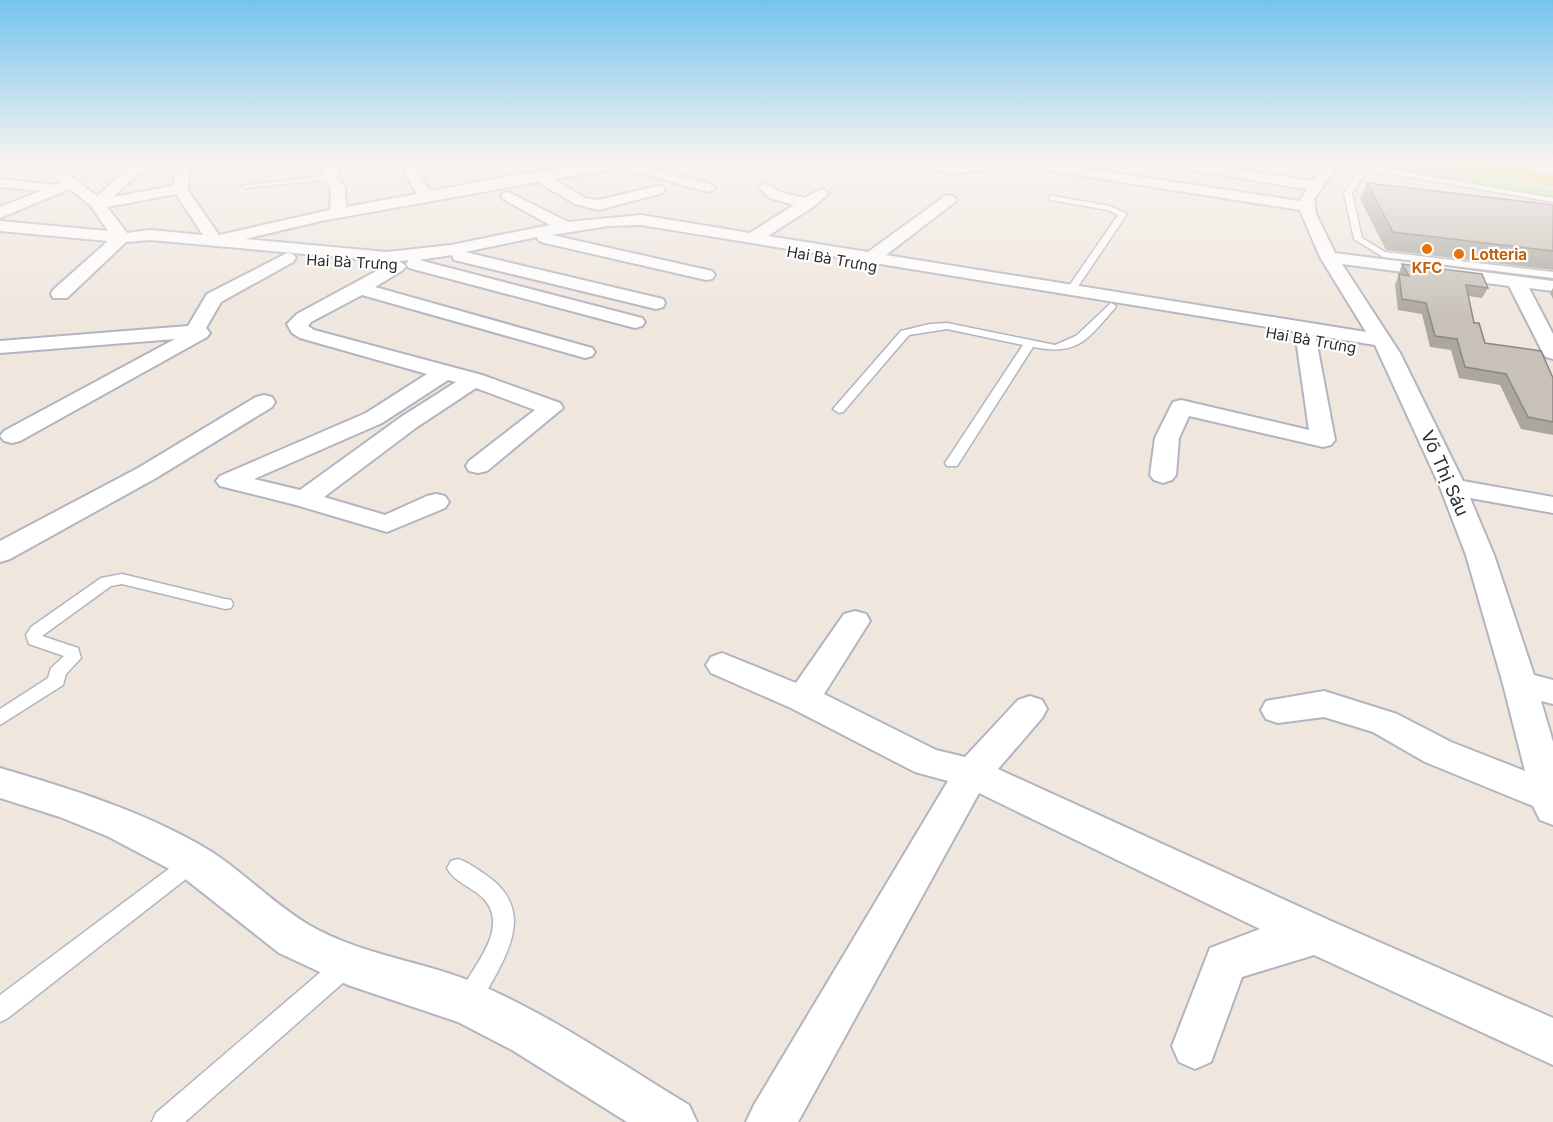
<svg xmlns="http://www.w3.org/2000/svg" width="1553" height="1122" font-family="Inter,sans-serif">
<rect width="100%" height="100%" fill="#efe6de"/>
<polygon fill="#b7ea95" points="1348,162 1413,162 1509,178 1553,191 1553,199 1346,164"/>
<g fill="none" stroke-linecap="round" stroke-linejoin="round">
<defs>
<g id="service">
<polygon points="1330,162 1366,165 1553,198 1553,202 1368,170 1352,193 1362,238 1385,252 1553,272 1553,278 1383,257 1354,239 1344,193 1361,169"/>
<polygon points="330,175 333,179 245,188 241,186"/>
<polygon points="1053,196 1110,206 1127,214 1075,291 1072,292 1067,289 1118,215 1108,210 1050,200 1050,196"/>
<path d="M1111,303L1116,306L1115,308C1087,340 1078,356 1033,347L957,466H947L945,463L1023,345L947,329L909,335L843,412L839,413L833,409L901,331L930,324L947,323L1055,345L1076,336Z"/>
<polygon points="122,574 225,599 231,600 233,604 231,608 225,609 122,584 111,586 42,636 78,648 81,658 66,674 63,685 0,725 0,709 48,678 51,668 64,656 29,644 26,635 31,627 101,578"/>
<polygon points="193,853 200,856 203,862 200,868 8,1018 0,1022 0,995 186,856"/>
<path d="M458,859C468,862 477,869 486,875C529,905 515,941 493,980C486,992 481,1006 468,1012L460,1008L456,1000C468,971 513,929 483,898C472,887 454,882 447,868L451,861Z"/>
<polygon points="345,955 353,958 356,966 353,974 185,1122 152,1122 156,1113 337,958"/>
</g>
<g id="minor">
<path d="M36,162H51L97,196L136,162H151L113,197L173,186L176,171L183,162H197L190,171L187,189L219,235L330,210L331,188L323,177L328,162H342L337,177L345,188L346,207L417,194L402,167L409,163L414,164L430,191C501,178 575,162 647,162L643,165L713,185L715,188L708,192L633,171L631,167L554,179L585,198L598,200L658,186L663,187L665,190L663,193L598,210L575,204L538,182L321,221L245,239L387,252L451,245L550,225L503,199L501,196L503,193L508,192L568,222L641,215L750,233L794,205L770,198L758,187L765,183L780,192L804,198L822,189L829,193L813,207L768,236L868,252L945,196L950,195L957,199L955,202L886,255L1366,332L1320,257L1300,210L1025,167L952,173L900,166L893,162H927L952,165L992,162H1042L1300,201L1307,189L1166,166L1159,162H1189L1313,181L1326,162H1340L1314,199L1316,214L1335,253L1553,281V291L1529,288L1553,334V359L1546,357L1543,353L1509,286L1342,264L1400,353L1463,481L1553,497V513L1470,498L1494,555L1534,675L1553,680V704L1541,701L1553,742V825L1540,820L1533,806L1425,762L1373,732L1324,717L1278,723L1266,719L1261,710L1266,701L1324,691L1397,714L1451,742L1525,771L1503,684L1466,555L1440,487L1375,345L1313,335L1316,339L1335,440L1331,445L1323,447L1189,416L1179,438L1176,475L1172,480L1163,483L1154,480L1150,475L1155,438L1173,402L1181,400L1309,430L1296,339L1299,335L1304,333L641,225L608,226L552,235L712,271L715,275L712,279L706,280L545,243L539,241L537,237L465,252L663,299L665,303L663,307L656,309L454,260L452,255L419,260L642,318L645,322L642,326L635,328L409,268L406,264L409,260L399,261L406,266L403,270L375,287L592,348L595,352L592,356L585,358L362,295L311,322L308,326L314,330L482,375L560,403L563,408L487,471L478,473L469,471L466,466L469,461L535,410L476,388L417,427L324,497L385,515L427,496L436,494L445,496L449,502L445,508L387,532L296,505L220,486L216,481L220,476L366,413L427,374L300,338L292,333L287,324L297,314L393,262L150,240L126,242L67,298H53L51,294L53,290L108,241L0,231V221L108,231L91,206L70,189L0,218V207L41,191L0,187V179L56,185L61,183ZM176,194L203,235L150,230L127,233L107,207ZM448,380L456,382L401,417L300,490L254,479L382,423Z"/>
<polygon points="287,253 293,254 296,258 293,262 221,302 206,328 210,333 207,337 20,441 12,443 4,441 0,436 4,431 175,339 0,353 0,341 188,326 207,294"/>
<polygon points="264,395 272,397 275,402 272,407 156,478 10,559 0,562 0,541 138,468 256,397"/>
<polygon points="855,611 866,614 870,621 824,694 936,750 965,757 1018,700 1030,696 1042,700 1047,709 1042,718 998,769 1331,921 1553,1018 1553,1065 1314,955 1242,977 1211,1062 1195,1069 1179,1062 1172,1046 1210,948 1260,929 979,793 798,1122 746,1122 754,1105 948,781 915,772 791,708 711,673 706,665 711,657 722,653 796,683 844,614"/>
<path d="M0,768C71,789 143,811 207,849C243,871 273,904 309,925C362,956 425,961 480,985C554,1017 621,1064 689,1105L697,1122H627L512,1050L458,1022L348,985L279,953L179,874L107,836L60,817L0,798Z"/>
</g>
<polygon id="primary" points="1433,162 1468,162 1553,175 1553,185 1441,167"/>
</defs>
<use href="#service" stroke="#b2b5c1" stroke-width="3"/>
<use href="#minor" stroke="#b2b5c1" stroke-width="4"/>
<use href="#primary" stroke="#c8c8c8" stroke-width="3"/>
<use href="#service" fill="#fff" fill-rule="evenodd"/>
<use href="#minor" fill="#fff" fill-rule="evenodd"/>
<use href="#primary" fill="#fecc54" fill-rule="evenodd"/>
</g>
<g fill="#aba69f">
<polygon points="1367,183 1553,205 1553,270 1386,250 1360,199"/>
<polygon points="1402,264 1488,288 1482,298 1468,296 1474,323 1485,343 1553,378 1553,435 1521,429 1500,385 1459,378 1451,350 1430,347 1422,314 1398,310 1395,285"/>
<polygon points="1553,288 1553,299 1550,293"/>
</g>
<g fill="#c7c1b9" stroke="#8b8782" stroke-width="1.5">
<polygon points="1367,183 1553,205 1553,251 1393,232"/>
<polygon points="1402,264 1482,274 1488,288 1466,285 1474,323 1479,323 1485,343 1541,351 1553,378 1553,422 1528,417 1506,374 1465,367 1457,339 1435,336 1426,303 1402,299 1399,274 1409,276"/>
</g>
<linearGradient id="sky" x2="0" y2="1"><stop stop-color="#75c4ef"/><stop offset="0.51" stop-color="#f8f4f0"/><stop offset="1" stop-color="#f8f4f0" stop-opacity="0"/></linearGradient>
<rect width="1553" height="319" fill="url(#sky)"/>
<g fill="#e8710a" stroke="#fff" stroke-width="2">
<circle cx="1427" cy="249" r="6"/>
<circle cx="1459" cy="254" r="6"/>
</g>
<g text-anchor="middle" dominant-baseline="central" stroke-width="4.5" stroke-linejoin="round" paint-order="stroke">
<g font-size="15" font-weight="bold" fill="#c56008" stroke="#fff" text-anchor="start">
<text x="1471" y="254">Lotteria</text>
<text x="1427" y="267" text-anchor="middle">KFC</text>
</g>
<g font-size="15" fill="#2c2c2c" stroke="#fff">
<text transform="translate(832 259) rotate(10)">Hai Bà Trưng</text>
<text transform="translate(352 262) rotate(3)">Hai Bà Trưng</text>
<text transform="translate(1311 340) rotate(10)">Hai Bà Trưng</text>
</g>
<g font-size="18" fill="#2c2c2c" stroke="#fff">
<text transform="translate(1445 473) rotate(66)">Võ Thị Sáu</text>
</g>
</g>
</svg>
